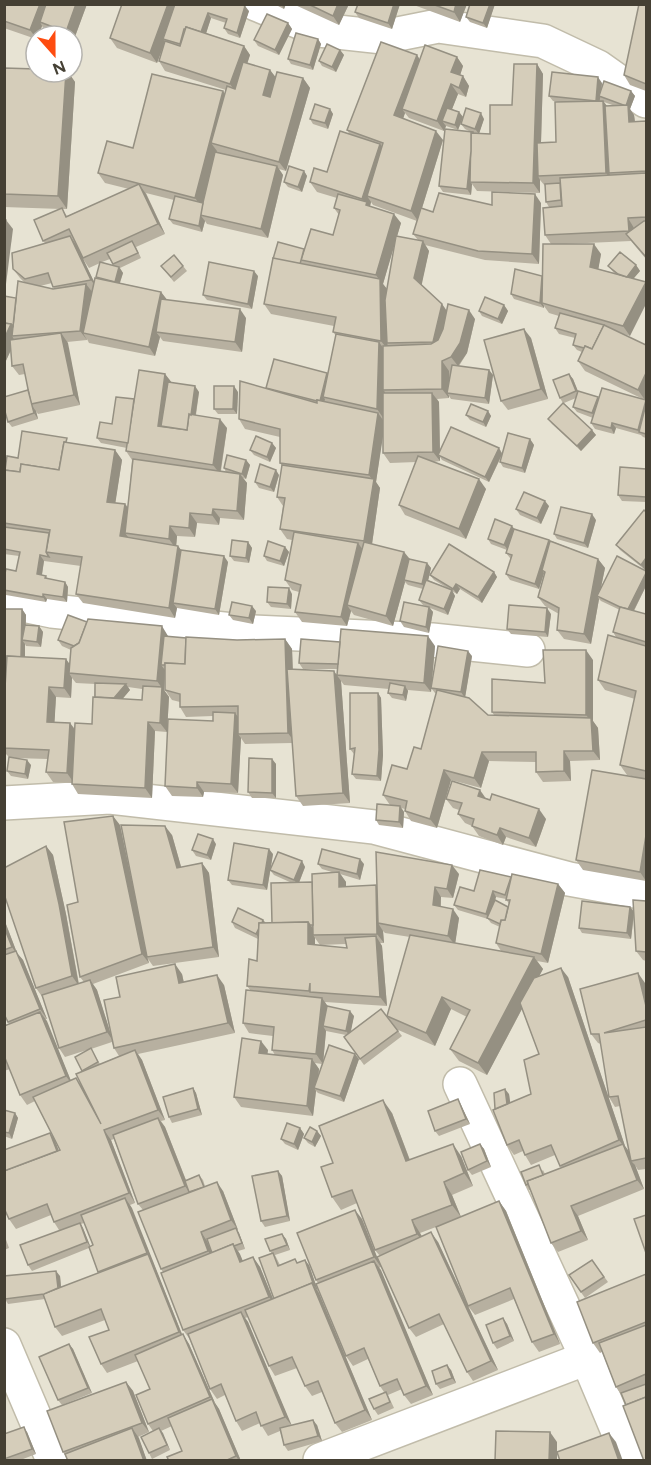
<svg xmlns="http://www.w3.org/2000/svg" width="651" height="1465" font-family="Figtree,sans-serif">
<rect width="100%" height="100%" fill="#f3f0e5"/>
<path fill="#e7e3d3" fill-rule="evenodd" d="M5,5H646V1460H5ZM36,36H72V72H36Z"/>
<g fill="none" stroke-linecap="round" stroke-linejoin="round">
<defs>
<g id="minor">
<polyline points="256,4 319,30 383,37 438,26 543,41 598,67 646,101"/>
<polyline points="4,601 52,611 252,632 432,640 528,650"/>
<polyline points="4,803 110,797 374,827 569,879 646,893"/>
<polyline points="460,1084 587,1358 630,1460"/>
<polyline points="4,1345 53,1460"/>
<polyline points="320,1460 587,1358"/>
</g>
</defs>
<use href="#minor" stroke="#c1bcaa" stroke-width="36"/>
<use href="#minor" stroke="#fff" stroke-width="33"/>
</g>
<g fill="#b7b0a0" fill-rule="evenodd">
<polygon points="4,4 87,4 73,42 72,41 72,36 57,36 46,32 42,26 38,36 36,36 36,39 4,28"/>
<path d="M122,4L249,11L240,38L228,34L224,28L226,23L211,18L206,33L244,46L250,55L247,64L270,70L276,78H303L310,88L286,171L279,169L283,175L268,238L207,224L205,221L202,232L173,224L169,219L174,200L146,193L165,234L136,247L141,258L120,268L123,273L120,283L161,292L167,300L246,318L242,352L163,341L160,337L155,356L89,343L87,339V340L67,342L80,405L38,414L36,411L38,419L12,427L8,422L28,390L25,374L19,375L12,366L11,350L4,365V296L16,298L25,283L20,278L13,269L45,243L43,241L61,209L4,207V68L36,72H68L75,82L67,209H62L67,216L129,189L105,183L98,173L133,148L223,91L225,94L226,90L165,71L159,61L163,46L157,63L117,48L110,38ZM83,259L89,268L100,263L97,278L94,282ZM110,259L113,266L102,262ZM52,283L54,289L40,286Z"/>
<polygon points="274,4 286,4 284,9"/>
<polygon points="293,4 349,4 339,25"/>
<polygon points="358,4 400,4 392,29 359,18 355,12"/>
<polygon points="411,4 467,4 460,22"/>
<polygon points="470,4 495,4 487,28 470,22 466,17"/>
<polygon points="646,4 646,91 630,85 624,75"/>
<polygon points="288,23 292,29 279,55 258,46 254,40"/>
<polygon points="318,39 321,44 313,70 291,64 288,59"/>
<polygon points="340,50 344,55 336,72 322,66 319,61"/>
<path d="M417,55L420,60L457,57L463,66L460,75L463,76L469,86L466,97L458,94L452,109L459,112L463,117L458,130L446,126L444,131L409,118L405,113L403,118L443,140L422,208L433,212L492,205L541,203L539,264L485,260L425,245L429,251L421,285L442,304L447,311L475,319L467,353L459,366L489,370L493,375L489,404L451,399L449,396V398L437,399L439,402L440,451L499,448L502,453L530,439L534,445L525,473L503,467L500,462L502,455L489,482L442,460L440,457V461L433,462L486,489L466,539L405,515L399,505L416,462L390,463L383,453V433L376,482L380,488L372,544L404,552L410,559L427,563L431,568L428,580L449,589L434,580L430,575L494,572L497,577L482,603L460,589L457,594L452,591L455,596L448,615L430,608L433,612L429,633L404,627L400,621L427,607L423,605L419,600L423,589L408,585L405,582L393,626L354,615L351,611L347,626L302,622L295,612L299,592L292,590L285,580L292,540L287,539L280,529L283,506L277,497L282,466L280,463V437L245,429L239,419L267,389L327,373L328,374L336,336L333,332L334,326L271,314L264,304L305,250L333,235L339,215L334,208L337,198L317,192L310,182L327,172L350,135L347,130ZM371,202L373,205L417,221L413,234L418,240L397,236L401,223L370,206ZM395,242L387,289L383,284Z"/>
<path d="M537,64L543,74L541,143L556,142L561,102L553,101L549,96L602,83L601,93L631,91L635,96L630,109L634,115L635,121H646V259L631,241L565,244L601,254L598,269L614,273L608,266L636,265L640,271L633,279L630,336L620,333L646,345V396L645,400L585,371L578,361L582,352L577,350L573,345L575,338L559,334L555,328L559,316L549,313L544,306V308L514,299L511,294L543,278L551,244L545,235L549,207L546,202L545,186L540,180V193L477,191L472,184L471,195L443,192L439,186L471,132L465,129L461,124L484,119L479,133L490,134L512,105ZM604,102L615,106H607Z"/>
<polygon points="330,109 333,114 328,129 313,124 310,119"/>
<polygon points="304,171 307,176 302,192 288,187 284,182"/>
<polygon points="161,266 183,266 187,271 174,282"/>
<polygon points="258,276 252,309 207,300 203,295"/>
<polygon points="504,305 508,311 502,324 482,316 479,311"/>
<polygon points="531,338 548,399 508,410 501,401"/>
<polygon points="165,374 172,383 199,392 196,415 227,428 221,471 226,472 224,468 246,460 250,465 246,479 243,478 247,483 244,520 220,518 219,525 197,523 195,537 177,536 176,545 178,546 181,550 228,562 219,615 177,608 175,618 83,603 76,594 81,566 44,561 42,575 46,576 48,579 65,582 68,587 67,602 47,599 46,602 6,595 4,593 4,577 16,571 19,556 4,554 4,460 5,466 18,458 70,443 115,450 122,460 115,503 125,504 128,507 132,460 126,451 127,448 101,443 97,438 112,424 134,399"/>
<polygon points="569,374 573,379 578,392 599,399 646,400 646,438 643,437 641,435 616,428 614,434 595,429 591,423 593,418 577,412 573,407 576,398 564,403 596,435 581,451 552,424 548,419 563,403 560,398"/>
<polygon points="238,392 237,414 218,414 214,409"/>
<polygon points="488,411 491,416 486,427 470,420 466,415"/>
<polygon points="272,443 276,448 270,462 254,455 250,450"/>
<polygon points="646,469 646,502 622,501 618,495"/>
<polygon points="279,475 274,492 259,488 255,482"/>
<polygon points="549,506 541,524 520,515 516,509"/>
<polygon points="646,512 646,568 645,570 646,586 634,611 646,614 646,881 583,870 576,860 644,779 627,775 620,765 635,699 605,690 598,680 616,637 613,632 620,610 601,601 599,599 591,644 564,639 557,630 559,614 545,606 538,597 545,574 544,573 539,589 510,580 506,574 511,559 510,558 506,553 507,550 491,544 488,539 514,529 549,540 598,559 605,568 601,587 644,569 620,550 616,545"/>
<polygon points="596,520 588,548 557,539 554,534"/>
<polygon points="248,542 252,548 249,563 234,561 230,556"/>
<polygon points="285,547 289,552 284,566 267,561 264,556"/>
<polygon points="292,594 291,609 271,607 267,602"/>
<path d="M4,609H22L26,615V625L39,626L43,632L41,647L26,646L25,644V657L66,659L70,665L71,650L62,646L58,640L87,622L168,636V637L186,638L237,640L285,639L292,649L293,669L337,674V669H303L299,663L340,642L435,646L431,692L408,690L406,701L392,698L388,693L389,689L344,685L341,681L350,803L303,806L296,796L292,743L245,744L241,738L238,793L204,792L203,797L172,796L165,786L213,721V716L186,717L180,707V702L172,700L165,690V678L164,690L169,697L167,732L155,731L152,798L78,794L72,784V783L53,782L46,772L48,759L14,758L31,765L28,779L11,776L7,771L9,757L4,752V703L7,663H4ZM72,678L76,683L95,684L92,724L75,729L70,723H54L56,697L71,698ZM128,687L142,689V700L122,699L130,690Z"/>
<polygon points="256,611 253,624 233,620 229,615"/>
<polygon points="551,614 548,637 511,634 507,629"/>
<polygon points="472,656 465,697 488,715 494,715 492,712 545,683 593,660 593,721 598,728 600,760 570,761 571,781 543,782 536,772 536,762 489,761 481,788 451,780 437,828 411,821 405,811 405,809 401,808 404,812 403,828 379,825 376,820 390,805 383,795 407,769 421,749 436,693 435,693 431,688"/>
<polygon points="378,693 381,698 383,755 381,781 356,779 352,774 354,754 350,749"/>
<polygon points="272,759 276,764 276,798 252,798 248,792"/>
<polygon points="486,798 546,819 536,847 506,837 503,845 479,836 472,826 465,823 458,814 459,810 453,808 446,799"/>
<path d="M120,825L134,894L172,835L181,867L202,863L209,873L219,957L153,966L148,959L149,963L93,984L97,990L110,1032L120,997L182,974L184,983L224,985L235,1033L138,1054L142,1060L165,1120L161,1121L165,1127L186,1180L199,1175L203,1180L205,1186L223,1191L238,1230H237L239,1233L245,1249L238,1251L243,1261L253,1257L260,1267L273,1299H274L272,1254L270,1251L282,1234L286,1239L290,1250L275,1255L280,1265L298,1263L309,1265L318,1291L372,1420L342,1432L335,1423L322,1392L312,1396L305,1386L297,1368L275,1376L269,1366L248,1317L245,1318L248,1322L291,1425H317L322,1441L288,1451L284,1445L280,1431L268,1436L260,1423L242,1431L236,1421L225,1395L217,1399L210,1389L189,1338L183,1330L163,1272L161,1269L143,1210L138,1204L114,1139L111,1140L135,1203L130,1205L182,1334L189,1344L215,1403L219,1409L241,1461H169L182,1451L172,1426L161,1431L170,1450L152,1459L149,1453L153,1431L148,1424L150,1389L138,1361L107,1373L101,1364L109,1330L105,1320L62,1336L55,1327L45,1299L8,1304L5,1299L60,1276L61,1287L99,1273L89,1248L32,1271L28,1265L59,1230L54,1222L51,1215L16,1229L9,1219L50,1133L54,1138L58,1150H60L35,1101L27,1105L20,1095L10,1069L4,1071V1026L9,1024L4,1014V919L17,953L23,960L47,1019H45L71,1081L84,1089L83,1072L87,1050L65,1057L59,1048L43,998L36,988L46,846L53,855L66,914L79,984L84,982L80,977L78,902ZM112,1042L114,1048L119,1056L100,1064L91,1049ZM84,1223L93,1245L90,1246L83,1228L81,1224Z"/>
<polygon points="216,844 211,860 196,856 192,850"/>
<polygon points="273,854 267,890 232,885 228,880"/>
<path d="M302,861L305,867L299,883L312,882L335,873L322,869L318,864H364L360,880L340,874L346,882V887H377L459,874L453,898L441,897V907L459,918L455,943L501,951L496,943L500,927L491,923L488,919L458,910L454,905L474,891L511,877L558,884L565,893L548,963L537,961L543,969L539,976L568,977L625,1146L630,1153L620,1106L615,1107L609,1097L601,1044L598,1043L591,1034L645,983L646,989V1169L638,1170L635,1165L644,1189L578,1216L588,1240L558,1252L551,1243L530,1190H529L526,1185L543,1170L545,1174L561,1168L555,1155L531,1165L525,1155L523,1151L514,1155L507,1145L495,1109L509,1094L510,1103L531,1094L539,1054L522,1009L487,1075L459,1061L450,1049L467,1017L451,1009L435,1046L396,1029L387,1016L410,937L385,933L383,931L384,943H380L382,946L387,1006L325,1002L328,1007L354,1016L350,1032L381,1009L402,1036L364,1065L344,1037L346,1035L326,1031L323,1063L359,1059L344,1102L318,1093L316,1091L313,1116L241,1107L234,1097L268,1050L267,1054L275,1055L272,1050L273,1036L249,1033L243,1023L251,991L247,986L257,961L258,939L235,928L232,922L263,920L266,923H272L292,883L274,875L270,870ZM496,897L506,899L509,904L508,907L495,900ZM315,938L320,945L346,944L347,948L315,945ZM315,1063L322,1064L318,1076L319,1069Z"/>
<polygon points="646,901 646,961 643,960 636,951 634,915 631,939 582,933 579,928 630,907 634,911"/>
<polygon points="193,1088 196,1093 202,1115 172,1123 169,1117"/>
<polygon points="458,1099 461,1105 470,1124 439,1136 435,1131"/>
<polygon points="4,1110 15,1113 18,1118 12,1139 4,1136"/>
<polygon points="392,1113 410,1160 461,1156 473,1186 452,1195 461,1217 499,1201 506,1211 560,1344 539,1352 532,1342 514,1299 475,1315 468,1306 436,1227 420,1233 422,1236 438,1242 498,1370 473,1381 467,1372 444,1324 416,1337 409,1328 381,1267 379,1268 433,1395 411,1404 404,1395 402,1389 388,1395 394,1408 378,1415 374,1409 384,1392 380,1386 368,1359 353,1366 346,1356 318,1283 316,1280 362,1219 377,1257 380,1256 375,1250 357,1203 341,1210 332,1197 333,1163"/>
<polygon points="300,1128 304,1134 298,1150 285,1144 281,1139"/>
<polygon points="317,1131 321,1136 315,1147 308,1143 304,1138"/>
<polygon points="480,1144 484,1149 491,1167 472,1175 468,1170"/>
<polygon points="278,1171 282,1176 290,1221 265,1227 261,1221"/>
<polygon points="4,1234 9,1248 4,1250"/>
<polygon points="592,1260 608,1282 585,1298 569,1275"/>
<polygon points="646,1274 646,1461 622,1396 616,1387 602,1352 600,1353 593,1343"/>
<polygon points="503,1318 507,1324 514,1341 497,1349 493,1343"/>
<polygon points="69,1344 73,1349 92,1393 62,1405 58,1400"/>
<polygon points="451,1370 456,1383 440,1389 436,1384"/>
<polygon points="126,1382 133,1391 149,1432 138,1437 147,1461 68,1461 63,1452"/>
<polygon points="27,1432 36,1454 18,1461 4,1461 4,1434"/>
</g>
<g fill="#959082">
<polygon points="40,4 50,4 40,22 42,26 38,36 36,36 36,38 30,30"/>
<polygon points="76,4 87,4 73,42 72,40 72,36 69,36 66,32"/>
<polygon points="168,4 178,4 163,39 165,42 157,63 150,53"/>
<polygon points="281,4 286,4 284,9"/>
<polygon points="338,4 349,4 339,25 333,16"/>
<polygon points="394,4 400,4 392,29 388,23"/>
<polygon points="456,4 467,4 460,22 454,12"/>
<polygon points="490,4 495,4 487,28 483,23"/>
<polygon points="245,6 249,11 240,38 237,33"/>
<polygon points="208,13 211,18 204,40 200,34"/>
<polygon points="288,23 292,29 279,55 275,50"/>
<polygon points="318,39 321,44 313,70 310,65"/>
<polygon points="244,46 250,55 237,94 230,84"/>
<polygon points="340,50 344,55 336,72 332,67"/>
<polygon points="417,55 423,65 402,109 405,113 401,125 394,115"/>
<polygon points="457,57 463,66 458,82 451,72"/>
<polygon points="537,64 543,74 540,176 538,176 540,180 540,193 533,183"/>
<polygon points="270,70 277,79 270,105 263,95"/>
<polygon points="66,72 68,72 75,82 67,209 58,196"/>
<polygon points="463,76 469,86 466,97 459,88"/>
<polygon points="598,77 602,83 599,106 596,101"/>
<polygon points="303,78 310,88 286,171 279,162"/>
<polygon points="451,84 458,94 447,122 442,121 446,126 444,131 437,121"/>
<polygon points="223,91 229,101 211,143 217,151 202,207 195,198"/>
<polygon points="631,91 635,96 630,109 634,115 636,131 629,122 626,106"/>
<polygon points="603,101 610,110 609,173 613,179 613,182 606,173"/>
<polygon points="330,109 333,114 328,129 325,123"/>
<polygon points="459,112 463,117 458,130 455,125"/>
<polygon points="481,113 484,119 479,134 475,129"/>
<polygon points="436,131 443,140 418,221 411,211"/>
<polygon points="473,132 477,137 470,182 472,184 471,195 467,189"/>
<polygon points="380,144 387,153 367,196 371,202 370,206 373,214 362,199"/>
<polygon points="277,166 283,175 268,238 261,229"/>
<polygon points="304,171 307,176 302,192 298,187"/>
<polygon points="139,184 146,194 165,234 158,224"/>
<polygon points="535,194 541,203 539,264 532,254"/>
<polygon points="394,214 401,223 383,284 387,289 387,343 388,346 388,350 381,341 380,281 376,275"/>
<polygon points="201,216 205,221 202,232 199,226"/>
<polygon points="628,218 634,228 635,241 629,231"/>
<polygon points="6,220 13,229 5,292 4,235"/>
<polygon points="70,236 77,246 98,290 91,280"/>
<polygon points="423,241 429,251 421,288 414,278"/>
<polygon points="594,244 601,254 597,277 590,267"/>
<polygon points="636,265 640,271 628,285 624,280"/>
<polygon points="119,267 123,273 118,288 114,282"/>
<polygon points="254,271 258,276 252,309 248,304"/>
<polygon points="542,276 545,282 542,303 544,306 544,308 540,303"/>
<polygon points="646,282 646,304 630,336 623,326"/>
<polygon points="86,284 93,293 83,333 87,340 80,331"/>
<polygon points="161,292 168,301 156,332 160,337 155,356 149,347"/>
<polygon points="442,304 448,313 439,352 433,342"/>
<polygon points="504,305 508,311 502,324 498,319"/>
<polygon points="240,309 246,318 242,352 235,342"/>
<polygon points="469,310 475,319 467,353 458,366 451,357"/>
<polygon points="11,324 18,334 12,336 15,341 4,365 4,339"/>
<polygon points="524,329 531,338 548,399 541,389"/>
<polygon points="61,333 68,343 80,405 74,395"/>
<polygon points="379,342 386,352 383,390 385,392 384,419 377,409"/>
<polygon points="442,361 449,371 449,394 447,393 449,396 449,398 442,389"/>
<polygon points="489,370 493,375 489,404 485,398"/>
<polygon points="327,373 331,379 323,397 325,399 323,407 319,402"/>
<polygon points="646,373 646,396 645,400 638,390"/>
<polygon points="165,374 172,383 165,431 158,426"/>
<polygon points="569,374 573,379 580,396 576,391"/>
<polygon points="195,386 199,392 192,439 188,434"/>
<polygon points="234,386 238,392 237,414 233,409"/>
<polygon points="432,393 439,402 440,455 438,455 440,457 440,461 433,452"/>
<polygon points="598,397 602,403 596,419 592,413"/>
<polygon points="646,400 646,416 639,432 641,435 638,430"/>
<polygon points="32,406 36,411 38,419 34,413"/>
<polygon points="488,411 491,416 486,427 483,422"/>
<polygon points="378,413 385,423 376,482 380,488 371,551 364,541 373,481 369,475"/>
<polygon points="220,419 227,428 220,474 213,465"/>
<polygon points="612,423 616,428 614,434 611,428"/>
<polygon points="592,430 596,435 581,451 577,446"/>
<polygon points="530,439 534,445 525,473 522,468"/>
<polygon points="272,443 276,448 270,462 267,457"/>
<polygon points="499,448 502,454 489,482 485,477"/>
<polygon points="115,450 122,460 114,512 107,502"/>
<polygon points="246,460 250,465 246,479 242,474"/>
<polygon points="276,470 279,475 274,492 270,487"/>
<polygon points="240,474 247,483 244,520 237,511"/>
<polygon points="479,479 486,489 466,539 459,529"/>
<polygon points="545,501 549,506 541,524 537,518"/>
<polygon points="125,504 132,514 125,533 128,537 126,546 120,536"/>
<polygon points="213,509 220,518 219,525 212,515"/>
<polygon points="190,513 197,523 195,537 189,528"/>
<polygon points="592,514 596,520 588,548 584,543"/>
<polygon points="170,526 177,536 176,549 169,539"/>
<polygon points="512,526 516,531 508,550 504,545"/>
<polygon points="549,540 553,545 542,570 544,573 539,589 535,584"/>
<polygon points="248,542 252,548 249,563 246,558"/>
<polygon points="358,543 365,553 347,605 351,611 347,626 341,617"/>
<polygon points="178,546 185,555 173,603 177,608 175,618 169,608"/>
<polygon points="285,547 289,552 284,566 280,561"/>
<polygon points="404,552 411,561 404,580 405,582 393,626 386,616"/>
<polygon points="40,555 44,561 41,580 37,574"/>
<polygon points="224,556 228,562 219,615 215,609"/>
<polygon points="646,558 646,568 645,570 641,565"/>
<polygon points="598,559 605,568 599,597 597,596 599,599 591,644 584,634"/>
<polygon points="427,563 431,568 426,590 422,584"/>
<polygon points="494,572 497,577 482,603 478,597"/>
<polygon points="646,573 646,586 631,616 627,611"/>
<polygon points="65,582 68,587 67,602 63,597"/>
<polygon points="456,584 460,589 457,594 453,589"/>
<polygon points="289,588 292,594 291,609 287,604"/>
<polygon points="452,590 455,596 448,615 444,609"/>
<polygon points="43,594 47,599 46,602 43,597"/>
<polygon points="252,606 256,611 253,624 249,618"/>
<polygon points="429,607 433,612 429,633 426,627"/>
<polygon points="547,608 551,614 548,637 545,632"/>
<polygon points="22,609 26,615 25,641 22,640 25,644 25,663 21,658"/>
<polygon points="39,626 43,632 41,647 37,642"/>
<polygon points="162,626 168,636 166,665 161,665 165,670 164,690 169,697 167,732 160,723 162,688 157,681"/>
<polygon points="428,636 435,646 431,692 424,683"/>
<polygon points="285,639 292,649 295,743 288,733"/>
<polygon points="586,650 593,660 593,721 598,728 600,760 593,751 591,721 586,715"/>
<polygon points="468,651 472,656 465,698 461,692"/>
<polygon points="66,659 73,669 69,673 72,678 71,698 64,688"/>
<polygon points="334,671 341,681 350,803 343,793"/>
<polygon points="126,684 130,690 115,708 111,702"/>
<polygon points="405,686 408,691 406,701 403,695"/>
<polygon points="49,687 56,697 54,732 47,722"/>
<polygon points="378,693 381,698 383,755 381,781 377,776"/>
<polygon points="235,713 242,722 238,734 241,738 238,793 231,784"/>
<polygon points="148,722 155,731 152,798 145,788"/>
<polygon points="70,723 77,733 74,783 67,773"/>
<polygon points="564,751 570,761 571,781 564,771"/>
<polygon points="482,752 489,761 481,788 474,778"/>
<polygon points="272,759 276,764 276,798 272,793"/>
<polygon points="27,760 31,765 28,779 25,774"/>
<polygon points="444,770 451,780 437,828 430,819"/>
<polygon points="197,782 204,792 203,797 197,788"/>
<polygon points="480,790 487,800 478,796"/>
<polygon points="400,806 404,812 403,828 399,822"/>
<polygon points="539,809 546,819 536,847 529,838"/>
<polygon points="113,816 120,825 148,957 147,957 149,963 142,954"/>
<polygon points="165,826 172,835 184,877 177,868"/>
<polygon points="500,828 506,837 503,845 497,835"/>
<polygon points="646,835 646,881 640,872"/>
<polygon points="213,839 216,844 211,860 207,855"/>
<polygon points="46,846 53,855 66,914 79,986 72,976"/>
<polygon points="269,849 273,854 267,890 263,885"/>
<polygon points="360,859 364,864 360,880 357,874"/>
<polygon points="302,861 305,867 298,885 294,880"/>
<polygon points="202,863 209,873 219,957 213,947"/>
<polygon points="452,865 459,874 453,898 447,889"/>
<polygon points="339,872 346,882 346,896 339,887"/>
<polygon points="558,884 565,893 548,963 541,954"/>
<polygon points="376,885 382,895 378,923 383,931 384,943 377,934"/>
<polygon points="435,887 441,897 440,915 433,905"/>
<polygon points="493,891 496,897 489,920 486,914"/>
<polygon points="630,907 634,912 631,939 627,933"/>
<polygon points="453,909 459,918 455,945 448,936"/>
<polygon points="4,919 17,953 23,960 47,1019 40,1009 18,956 12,947 4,927"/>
<polygon points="263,920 267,925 260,940 256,934"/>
<polygon points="308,922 315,931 313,935 315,938 315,954 308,944"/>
<polygon points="376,936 382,946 387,1006 380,997"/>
<polygon points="534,957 543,969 487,1075 478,1063"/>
<polygon points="175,964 182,974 186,993 179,983"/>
<polygon points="561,968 568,977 625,1146 630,1153 631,1161 635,1165 644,1189 637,1180 625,1148 619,1140"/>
<polygon points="638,973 645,983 646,989 646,1006"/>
<polygon points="217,975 224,985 235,1033 228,1023"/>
<polygon points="90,980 97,990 113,1041 107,1032"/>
<polygon points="442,997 451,1009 435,1046 426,1033"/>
<polygon points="322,998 329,1008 323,1026 326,1031 323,1064 316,1054"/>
<polygon points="350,1011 354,1016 350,1036 346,1031"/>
<polygon points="40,1012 47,1021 73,1086 66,1076"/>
<polygon points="261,1041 268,1050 266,1063 259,1053"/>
<polygon points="135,1050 142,1060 165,1120 158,1110"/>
<polygon points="355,1054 359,1059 344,1102 340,1096"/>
<polygon points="312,1059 319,1069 317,1089 314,1088 316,1091 313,1116 307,1106"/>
<polygon points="193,1088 196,1093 202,1115 198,1109"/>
<polygon points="505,1089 509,1094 512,1115 508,1109"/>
<polygon points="458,1099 461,1105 470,1124 466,1119"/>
<polygon points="383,1100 392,1113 415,1174 406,1161"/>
<polygon points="15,1113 18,1118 12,1139 9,1133"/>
<polygon points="158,1118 165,1127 192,1196 185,1186"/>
<polygon points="300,1128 304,1134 298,1150 294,1144"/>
<polygon points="104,1130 111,1140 135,1203 129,1193"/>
<polygon points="317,1131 321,1136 315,1147 312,1142"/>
<polygon points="50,1133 54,1138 63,1161 59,1156"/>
<polygon points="453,1144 461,1156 473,1186 464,1173"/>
<polygon points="480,1144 484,1149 491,1167 487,1161"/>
<polygon points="278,1171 282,1176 290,1221 287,1216"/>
<polygon points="217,1182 223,1191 238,1230 231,1220"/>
<polygon points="444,1182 452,1195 461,1217 452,1205"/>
<polygon points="125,1198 132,1208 185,1342 179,1332"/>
<polygon points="499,1201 506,1211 560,1344 554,1334"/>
<polygon points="571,1206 578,1216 588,1240 581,1231"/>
<polygon points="355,1210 362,1219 381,1267 374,1257"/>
<polygon points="412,1220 420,1233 426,1246 417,1234"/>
<polygon points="80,1223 83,1228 91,1248 87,1242"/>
<polygon points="236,1228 239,1233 245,1249 242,1243"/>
<polygon points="201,1232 207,1241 215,1261 208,1251"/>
<polygon points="431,1232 438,1242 498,1370 491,1361"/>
<polygon points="282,1234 286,1239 290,1250 287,1245"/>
<polygon points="233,1244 240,1254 247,1272 240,1262"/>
<polygon points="253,1257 260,1267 276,1306 269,1297"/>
<polygon points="305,1260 309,1265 318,1291 314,1286"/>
<polygon points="374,1261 381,1270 433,1395 426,1386"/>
<polygon points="56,1271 60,1276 62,1297 59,1292"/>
<polygon points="312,1283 319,1293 372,1420 365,1410"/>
<polygon points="241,1312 248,1322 292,1426 285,1417"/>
<polygon points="503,1318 507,1324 514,1341 510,1336"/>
<polygon points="183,1334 189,1344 215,1403 219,1409 241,1461 239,1461 236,1456 214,1402 210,1397"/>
<polygon points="69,1344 73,1349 92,1393 88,1388"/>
<polygon points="447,1365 451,1370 456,1383 452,1378"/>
<polygon points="126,1382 133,1391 149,1432 142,1423"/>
<polygon points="313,1420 317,1425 322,1441 318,1436"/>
<polygon points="24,1427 27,1432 36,1454 32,1449"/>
<polygon points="132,1428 139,1438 147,1461 144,1461"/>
<polygon points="159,1428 163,1433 170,1450 167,1445"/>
<polygon points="550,1432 557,1442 557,1461 549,1461"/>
<polygon points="609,1433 616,1442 623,1461 619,1461"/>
</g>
<g fill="#d5cdba" stroke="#959082" stroke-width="1.5">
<polygon points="4,4 40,4 30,30 4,21"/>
<polygon points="46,4 76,4 66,32 40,22"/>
<polygon points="122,4 168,4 150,53 110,38"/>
<polygon points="175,4 241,4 245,6 237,33 224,28 227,19 208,13 201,32 186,27 185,29 184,29 180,44 163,39"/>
<polygon points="308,4 338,4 333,16"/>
<polygon points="358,4 394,4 388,23 355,12"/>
<polygon points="432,4 456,4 454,12"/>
<polygon points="470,4 490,4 483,23 466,17"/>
<polygon points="639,4 646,4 646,84 624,75"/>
<polygon points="267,14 288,23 275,50 254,40"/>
<polygon points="186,27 244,46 230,84 159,61 165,41 180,46"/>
<polygon points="296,33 318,39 310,65 288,59"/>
<polygon points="381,42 417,55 394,115 436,131 411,211 367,196 383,143 347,130"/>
<polygon points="327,44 340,50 332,67 319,61"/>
<polygon points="425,45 457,57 451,72 463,76 459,88 451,84 437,121 402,109"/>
<polygon points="243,62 270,70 263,95 270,97 277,72 303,78 279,162 211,143 227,86 235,89"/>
<polygon points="514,64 537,64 533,183 470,182 471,133 490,134 490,105 512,105"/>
<polygon points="4,68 36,69 36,72 66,72 58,196 4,194"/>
<polygon points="552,72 598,77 596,101 549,96"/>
<polygon points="152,74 223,91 195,198 98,173 107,141 133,148"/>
<polygon points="604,81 631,91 626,106 599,96"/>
<polygon points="603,101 606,173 538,176 537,143 556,142 555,102"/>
<polygon points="315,104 330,109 325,123 310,119"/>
<polygon points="628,105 629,122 646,121 646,171 609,173 605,106"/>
<polygon points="447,108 459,112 455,125 442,121"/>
<polygon points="466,108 481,113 475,129 461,124"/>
<polygon points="445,129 473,132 473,133 471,133 471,151 467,189 439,186"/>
<polygon points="340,131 380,144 362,199 310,182 314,168 327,172"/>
<polygon points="215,152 277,166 261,229 200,215"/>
<polygon points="289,166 304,171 298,187 284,182"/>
<polygon points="646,173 646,217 628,218 629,231 545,235 543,208 562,206 560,178"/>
<polygon points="560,183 561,200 546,202 545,184"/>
<polygon points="139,184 158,224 83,258 69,229 43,241 34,220 62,208 66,217"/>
<polygon points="492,192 535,194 532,254 478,251 413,234 421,208 433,212 439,193 492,205"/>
<polygon points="338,194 367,202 366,205 394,214 376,275 301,260 311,229 333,235 340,210 334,208"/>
<polygon points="175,196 203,203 199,226 169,219"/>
<polygon points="4,219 6,220 4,235"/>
<polygon points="644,221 646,221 646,257 626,234"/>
<polygon points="70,236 91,280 53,287 48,273 25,279 13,269 12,253"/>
<polygon points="396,236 423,241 414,278 442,304 433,342 387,343 385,300"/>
<polygon points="132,241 138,253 113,264 107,253"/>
<polygon points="278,242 304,249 300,264 273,259"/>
<polygon points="543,244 594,244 590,267 646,282 623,326 542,303"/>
<polygon points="620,252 636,265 627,277 618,274 608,266"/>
<polygon points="174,255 183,266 171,277 161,266"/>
<polygon points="273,258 380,279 381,341 333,332 336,317 264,304"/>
<polygon points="100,262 119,267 115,282 96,277"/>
<polygon points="209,262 254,271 248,304 203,295"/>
<polygon points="515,269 542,276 540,303 511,294"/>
<polygon points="95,278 161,292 149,347 83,333"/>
<polygon points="18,281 53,289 86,284 80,331 12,336"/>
<polygon points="4,296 16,298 13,326 11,324 4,323"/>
<polygon points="485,297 504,305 498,319 479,311"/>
<polygon points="161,299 240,309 235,342 156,332"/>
<polygon points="448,304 469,310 460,343 451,357 442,361 442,389 383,390 383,346 431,344 438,340 443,329"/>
<polygon points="560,313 604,325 592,349 585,346 584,348 573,345 576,334 555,328"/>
<polygon points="4,323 11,324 4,339"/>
<polygon points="604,325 646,345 646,373 638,390 578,361 585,346 592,349"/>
<polygon points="524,329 541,389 501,401 484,340"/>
<polygon points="61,333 74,395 31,404 23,364 12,366 10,340"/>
<polygon points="336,334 379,342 377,409 323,397"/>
<polygon points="274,359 327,373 320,401 317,400 317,401 266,388"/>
<polygon points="452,365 489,370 485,398 447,393"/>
<polygon points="139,370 165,374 158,426 187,430 189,414 220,419 213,465 126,451"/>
<polygon points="569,374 576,391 560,398 553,380"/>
<polygon points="240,381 317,403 317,400 378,413 369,475 280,463 280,429 239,419"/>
<polygon points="168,382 195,386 191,415 189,414 187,430 161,426"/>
<polygon points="214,386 234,386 233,409 214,409"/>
<polygon points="602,388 646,400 638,430 612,423 611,428 591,423"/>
<polygon points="28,390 34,413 8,422 4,408 4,397"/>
<polygon points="578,391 598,397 592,413 573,407"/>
<polygon points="383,393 432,393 433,452 383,453"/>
<polygon points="116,397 134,399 128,443 97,438 100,422 112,424"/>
<polygon points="563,403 592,430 577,446 548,419"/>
<polygon points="471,404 488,411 483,422 466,415"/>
<polygon points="646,404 646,434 639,432"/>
<polygon points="451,427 499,448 485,477 438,455"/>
<polygon points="22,431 67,438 66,442 64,442 59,470 21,464 20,472 5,470 7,456 18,458"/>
<polygon points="508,433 530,439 522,468 500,462"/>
<polygon points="256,436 272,443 267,457 250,450"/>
<polygon points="64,442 115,450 107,502 125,504 120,536 178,546 169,608 76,594 82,557 46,552 50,530 4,523 4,470 20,472 21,464 59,470"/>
<polygon points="227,455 246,460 242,474 224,468"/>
<polygon points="418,456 479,479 459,529 399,505"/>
<polygon points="133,459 240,474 237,511 213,509 212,515 190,513 189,528 170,526 169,539 125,533"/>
<polygon points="260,464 276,470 270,487 255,482"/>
<polygon points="282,465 374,479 364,541 280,529 285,498 277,497"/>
<polygon points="620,467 646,469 646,497 618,495"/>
<polygon points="524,492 545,501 537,518 516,509"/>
<polygon points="561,507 592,514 584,543 554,534"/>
<polygon points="644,510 646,512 646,558 641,565 616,545"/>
<polygon points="495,519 512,526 504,545 488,539"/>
<polygon points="4,527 49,533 46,552 49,557 40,555 37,574 46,576 45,578 65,582 63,597 43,594 43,597 4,590 4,577 6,569 16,571 20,552 4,549"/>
<polygon points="514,529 549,540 535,584 506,574 512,555 506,553"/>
<polygon points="294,532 358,543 341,617 295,612 301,585 285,580"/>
<polygon points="232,540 248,542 246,558 230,556"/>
<polygon points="268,541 285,547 280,561 264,556"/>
<polygon points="550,541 598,559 584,634 557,630 559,608 538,597 545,572 542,570"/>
<polygon points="364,542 404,552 386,616 347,605"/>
<polygon points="449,544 494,572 478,597 456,584 453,589 430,575"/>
<polygon points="181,550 224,556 215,609 173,603"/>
<polygon points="617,556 646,571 646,573 628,609 620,607 597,596"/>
<polygon points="409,559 427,563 422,584 404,580"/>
<polygon points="426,580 452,590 444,609 419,600"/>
<polygon points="268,587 289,588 287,604 267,602"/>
<polygon points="232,602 252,606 249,618 229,615"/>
<polygon points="404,602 429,607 426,627 400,621"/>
<polygon points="509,605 547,608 545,632 507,629"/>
<polygon points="620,607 646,614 646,642 613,632"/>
<polygon points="4,609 22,609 21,657 7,656 7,658 4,658"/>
<polygon points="68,615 87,622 79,643 74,646 58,640"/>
<polygon points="88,619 162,626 157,681 69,673 71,648 79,643"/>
<polygon points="25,625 39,626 37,642 22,640"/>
<polygon points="341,629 428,636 424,683 337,675"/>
<polygon points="608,635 646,646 646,771 620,765 636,691 598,680"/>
<polygon points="164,636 186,638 185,664 165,663 165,665 161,665"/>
<polygon points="186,637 237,640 285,639 288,733 238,734 238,706 180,707 180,694 165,690 165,663 185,664"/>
<polygon points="301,639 340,642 338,664 299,663"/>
<polygon points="438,646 468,651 461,692 431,688"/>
<polygon points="543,650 586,650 586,715 492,712 492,679 545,683"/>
<polygon points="7,656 66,659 64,688 49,687 47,722 70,723 67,773 46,772 49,750 4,748 4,703"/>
<polygon points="287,669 334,671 343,793 296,796"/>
<polygon points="95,683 126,684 114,698 95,697"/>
<polygon points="390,683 405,686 403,695 388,693"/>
<polygon points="143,686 162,687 160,723 148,722 145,788 72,784 75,723 92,724 93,697 142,700"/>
<polygon points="437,690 469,698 488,715 591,718 593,751 564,751 564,771 536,772 536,752 482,752 474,778 444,770 430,819 405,811 407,801 383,795 392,765 407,769 414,747 421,749"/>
<polygon points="350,693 378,693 379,750 377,776 352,774 355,748 350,749"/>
<polygon points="213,712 235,713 231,784 197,782 197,788 165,786 168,719 213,721"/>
<polygon points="9,757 27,760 25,774 7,771"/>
<polygon points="249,758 272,759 272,793 248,792"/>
<polygon points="592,770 646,779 646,835 640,872 576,860"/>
<polygon points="452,781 480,790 478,796 490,800 492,794 539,809 529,838 500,828 497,835 472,826 474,819 458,814 462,803 446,799"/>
<polygon points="377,804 400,806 399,822 376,820"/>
<polygon points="113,816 142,954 80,977 67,905 78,902 64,822"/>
<polygon points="121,825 165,826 177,868 202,863 213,947 147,957"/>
<polygon points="198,834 213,839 207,855 192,850"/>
<polygon points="234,843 269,849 263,885 228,880"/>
<polygon points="46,846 59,904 72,976 36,988 4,894 4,868"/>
<polygon points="322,849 360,859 357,874 318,864"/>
<polygon points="278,852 302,861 294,880 270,870"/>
<polygon points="376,852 452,865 447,889 435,887 433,905 453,909 448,936 378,923"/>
<polygon points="480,870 511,877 505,895 493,891 486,914 454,905 460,887 474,891"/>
<polygon points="339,872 339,887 376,885 377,934 313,935 312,874"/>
<polygon points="512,874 558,884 541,954 496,943 501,920 505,920 510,900 506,900"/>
<polygon points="312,882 313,925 310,925 308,922 272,923 271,883"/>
<polygon points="495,900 508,907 505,920 501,920 500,924 487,918"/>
<polygon points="633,900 646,901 646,952 636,951"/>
<polygon points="582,901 630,907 627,933 579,928"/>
<polygon points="238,908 263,920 262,923 259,923 259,928 256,934 232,922"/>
<polygon points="308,922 308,944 347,948 345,938 376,936 380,997 310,992 310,983 309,991 247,986 249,959 257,961 259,923"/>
<polygon points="4,927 12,947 4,950"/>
<polygon points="410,935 534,957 478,1063 450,1049 470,1010 442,997 426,1033 387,1016"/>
<polygon points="16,951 40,1009 8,1022 4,1014 4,955"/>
<polygon points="175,964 179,983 217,975 228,1023 114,1048 104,1000 120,997 116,977"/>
<polygon points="561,968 619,1140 560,1166 551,1145 525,1155 519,1140 507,1145 493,1110 531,1094 524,1060 539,1054 520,1003 534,978"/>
<polygon points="638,973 646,1006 646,1020 604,1033 646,1027 646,1158 631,1161 618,1096 609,1097 599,1034 591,1034 580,989"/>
<polygon points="90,980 107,1032 59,1048 42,995"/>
<polygon points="246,990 322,998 316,1054 272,1050 274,1027 243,1023"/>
<polygon points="327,1006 350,1011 346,1031 323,1026"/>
<polygon points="381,1009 398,1031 360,1059 344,1037"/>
<polygon points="40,1012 66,1076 20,1095 5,1058 4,1059 4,1026"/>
<polygon points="242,1038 261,1041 259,1053 312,1059 307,1106 234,1097"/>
<polygon points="329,1045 355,1054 340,1096 314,1088"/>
<polygon points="91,1048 98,1062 82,1071 75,1057"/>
<polygon points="135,1050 158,1110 104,1130 129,1193 54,1222 47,1204 9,1219 4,1208 4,1171 60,1150 33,1097 76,1078 101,1124 76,1074"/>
<polygon points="193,1088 198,1109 169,1117 163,1097"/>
<polygon points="505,1089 507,1104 495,1109 494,1093"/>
<polygon points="458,1099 466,1119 435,1131 428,1111"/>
<polygon points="383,1100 406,1161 453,1144 464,1173 444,1182 452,1205 412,1220 417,1234 375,1250 352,1190 332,1197 321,1167 333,1163 319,1126"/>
<polygon points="4,1110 15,1113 9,1133 4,1132"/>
<polygon points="158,1118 185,1186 138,1204 113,1135"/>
<polygon points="287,1123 300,1128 294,1144 281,1139"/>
<polygon points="310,1127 317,1131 312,1142 304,1138"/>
<polygon points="50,1133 57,1151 4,1171 4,1150"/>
<polygon points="480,1144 487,1161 468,1170 461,1152"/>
<polygon points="623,1144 637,1180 571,1206 581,1231 551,1243 527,1181"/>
<polygon points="539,1165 543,1175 527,1181 528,1184 526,1185 521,1172"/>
<polygon points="278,1171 287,1216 261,1221 252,1176"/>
<polygon points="199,1175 204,1187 189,1192 185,1181"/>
<polygon points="217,1182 231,1220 201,1232 208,1251 161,1269 138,1212"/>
<polygon points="125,1198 147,1253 98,1272 89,1247 93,1245 81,1215"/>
<polygon points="499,1201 554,1334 532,1342 510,1288 468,1306 436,1227"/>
<polygon points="355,1210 374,1257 316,1280 297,1233"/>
<polygon points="646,1215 646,1253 634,1219"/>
<polygon points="80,1223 87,1242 28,1265 20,1245"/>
<polygon points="236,1228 242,1243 234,1246 233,1244 212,1253 207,1239"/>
<polygon points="431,1232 491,1361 467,1372 439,1314 409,1328 377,1257"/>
<polygon points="282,1234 287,1245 270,1251 265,1239"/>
<polygon points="233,1244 240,1262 253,1257 269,1297 183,1330 161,1273"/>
<polygon points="273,1253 278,1266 295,1259 297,1263 305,1260 314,1286 312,1283 274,1299 259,1258"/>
<polygon points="148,1254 179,1332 101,1364 89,1337 109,1330 101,1309 55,1327 43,1294"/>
<polygon points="592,1260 604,1277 581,1292 569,1275"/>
<polygon points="374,1261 426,1386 404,1395 397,1379 380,1386 364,1348 346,1356 316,1284"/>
<polygon points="56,1271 58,1288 44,1294 5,1299 4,1276"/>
<polygon points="646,1274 646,1322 593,1343 577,1302"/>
<polygon points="312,1283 365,1410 335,1423 318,1381 305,1386 292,1357 269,1366 245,1310"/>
<polygon points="241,1312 285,1417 261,1426 256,1412 236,1421 221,1384 210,1389 188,1334"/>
<polygon points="503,1318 510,1336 493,1343 486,1325"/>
<polygon points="646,1325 646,1374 616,1387 599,1343"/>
<polygon points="183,1334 210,1397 148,1424 136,1395 150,1389 135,1355"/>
<polygon points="69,1344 88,1388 58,1400 39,1357"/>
<polygon points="447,1365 452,1378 436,1384 432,1371"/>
<polygon points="126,1382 142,1423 63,1452 47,1411"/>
<polygon points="646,1384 646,1397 626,1405 621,1393"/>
<polygon points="386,1392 390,1402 374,1409 369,1399"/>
<polygon points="646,1397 646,1461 644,1461 623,1406"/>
<polygon points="212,1399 236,1456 225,1461 169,1461 167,1457 182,1451 168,1418"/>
<polygon points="313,1420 318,1436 284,1445 280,1428"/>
<polygon points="24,1427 32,1449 4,1459 4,1434"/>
<polygon points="132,1428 144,1461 68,1461 65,1454"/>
<polygon points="159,1428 167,1445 149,1453 141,1437"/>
<polygon points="496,1431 550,1432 549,1461 495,1461"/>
<polygon points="609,1433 619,1461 560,1461 557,1452"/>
</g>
<rect width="651" height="1465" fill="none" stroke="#454034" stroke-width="12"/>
<g transform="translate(54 54) rotate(159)"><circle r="28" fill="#ffffff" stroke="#b5b3ae" stroke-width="1.5"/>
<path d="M0-4.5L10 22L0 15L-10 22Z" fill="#fe4c10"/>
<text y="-9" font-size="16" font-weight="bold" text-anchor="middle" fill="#454034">N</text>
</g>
</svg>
